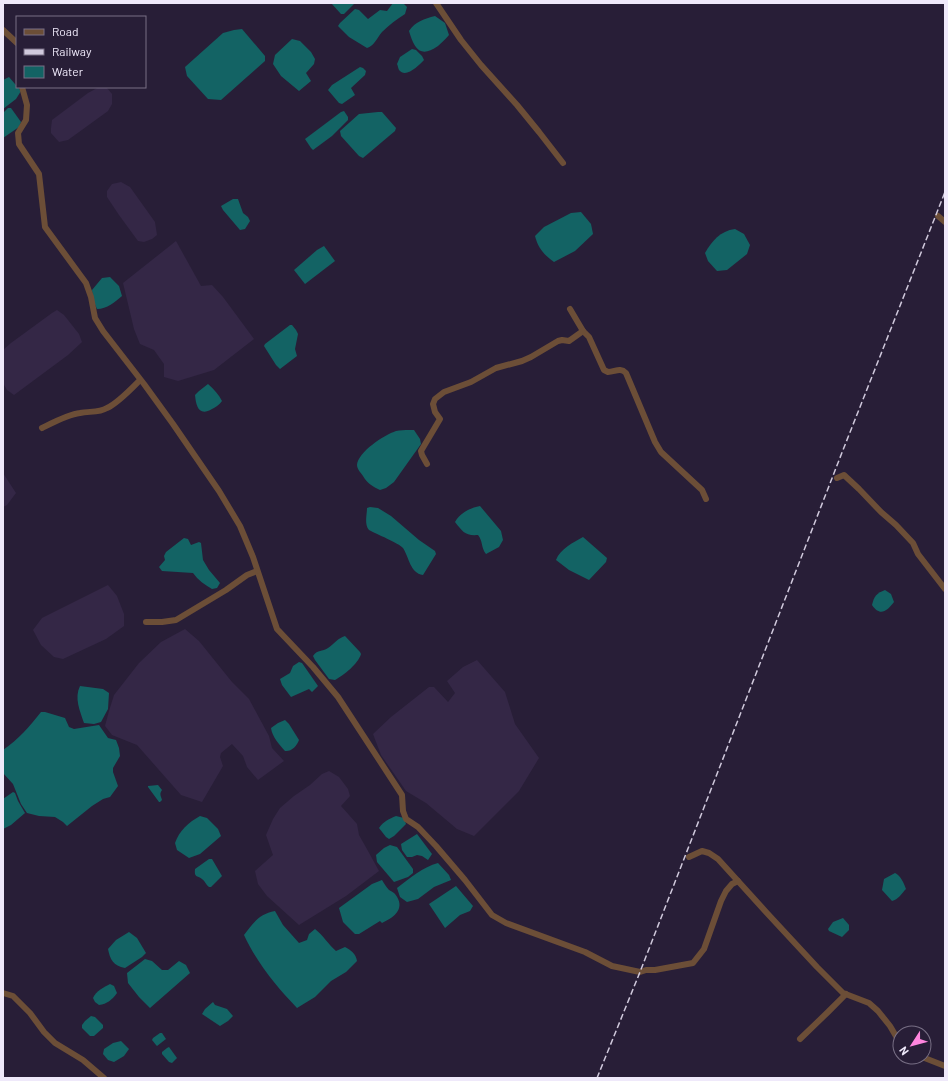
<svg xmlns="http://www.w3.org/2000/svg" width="948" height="1081" font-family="Barlow,sans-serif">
<rect width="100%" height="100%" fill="#281e37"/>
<g fill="#342746">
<polygon points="99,87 107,88 112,94 112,104 108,111 68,140 59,142 51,133 51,128 52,120 88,93"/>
<polygon points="121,182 130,187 155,222 157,235 152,239 144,242 138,241 119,215 107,197 107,191 112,184"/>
<polygon points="176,241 201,286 212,285 223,297 254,339 214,370 178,381 164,377 164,364 154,350 140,344 134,329 123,283"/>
<polygon points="57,310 64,315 79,334 82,342 68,355 14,395 7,390 3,383 3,350 11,343 52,313"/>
<polygon points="3,473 16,493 7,505 3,507"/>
<polygon points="108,585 117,596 124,614 124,626 106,639 63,659 54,657 41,645 33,630 42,618"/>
<polygon points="185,629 199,641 232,682 249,699 269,736 272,748 284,761 258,780 247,767 243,756 232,744 221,753 220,757 223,766 202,802 181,795 137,745 112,735 105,726 109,711 114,695 139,663 161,642"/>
<polygon points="477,660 505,692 515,724 539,758 519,791 474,836 457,829 426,803 406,791 381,755 373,734 391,717 429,687 434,687 448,702 455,693 447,681 463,667"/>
<polygon points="329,771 339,777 348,789 350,796 341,806 357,824 359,835 368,851 379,871 346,896 299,925 267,896 258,884 255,871 273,855 266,835 273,819 280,808 294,796 310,785 322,774"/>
</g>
<g fill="#136364">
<polygon points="331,3 355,3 344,14 341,14"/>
<path d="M393,3H403L407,7L405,14C397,19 389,25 382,32C377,38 374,46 367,48L349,37L338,26L340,23L355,9L359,10L368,19L380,10L387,11Z"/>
<path d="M435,16L445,23L449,35C446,39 442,42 438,46C420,59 414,48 409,31C416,21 424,19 435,16Z"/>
<polygon points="242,29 265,56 265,61 221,100 208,99 187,76 185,67 223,33 234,30"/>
<polygon points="292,39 300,41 311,52 315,59 314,64 306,73 311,81 299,91 281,76 273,64 275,55"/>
<path d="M412,49L416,50L422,56L424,60C419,65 406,79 399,70C398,68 398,66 397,64L400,57Z"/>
<polygon points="360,67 363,68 366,71 365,75 351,88 355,95 342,104 339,103 328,90 332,85"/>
<polygon points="9,77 21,91 16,99 3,109 3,80"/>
<polygon points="8,108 11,108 21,122 19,127 3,138 3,113"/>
<polygon points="344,111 348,117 348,120 332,136 313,150 311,148 305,139 341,112"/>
<polygon points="378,112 382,112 396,128 395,131 363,158 359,156 341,136 340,131 359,114"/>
<polygon points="233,199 238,199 243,213 248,217 250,221 245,229 240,230 223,210 221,206"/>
<path d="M581,212L591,224L593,234L575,251L554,262C544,255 538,248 535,236L544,227L571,213Z"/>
<path d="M735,229L744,234L750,245L747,254L727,270L717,271L708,261L705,253C712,241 720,231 735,229Z"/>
<polygon points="324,246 335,261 305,284 294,270 317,250"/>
<path d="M110,277L119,286L122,296C115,302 107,309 97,309L93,300L92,290L102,278Z"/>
<polygon points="290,325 292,325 296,330 298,334 295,349 297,356 280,369 276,365 264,346 265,344"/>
<path d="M208,384C214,389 219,395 222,401C219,405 216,407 212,409C199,417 196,406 195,395L199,391Z"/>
<path d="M409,430H414L420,439L421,444L394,482L386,488L380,490C373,487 367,483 363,476C361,473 357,469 357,465C358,452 384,435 396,431C400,430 405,430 409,430Z"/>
<path d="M480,506L501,531L503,540L499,547L486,554C481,548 483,541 478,535C465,536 463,532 455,522C460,513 470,508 480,506Z"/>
<path d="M370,507L378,508L391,516L419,540L435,551L436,554L423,575C410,573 409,557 403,548C399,543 376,534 369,530C364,524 367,515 367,508Z"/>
<path d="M583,537L607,558L606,562L589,580L569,570L556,560C560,549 574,542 583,537Z"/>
<path d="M184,538L188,539L191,545L199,542L201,543L203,560L209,570L220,583L217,588L212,589C205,585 198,580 193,573L162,571L159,567L165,560L164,556L166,552Z"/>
<path d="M885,590L891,594L894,602C887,611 880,617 872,605C874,596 877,593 885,590Z"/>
<path d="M345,636L360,652L361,654C358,664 344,675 335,680L329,679L315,660L313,656C318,649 322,652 328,648C334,644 338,638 345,636Z"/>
<polygon points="299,662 302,663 318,686 312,692 309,689 291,697 282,685 280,679 290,673 293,666"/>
<path d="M80,686L103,689L109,693L108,709L101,722L94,724L84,723C80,711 74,698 80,686Z"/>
<path d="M41,712H45L65,718L69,727L74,729L99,725L108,738L116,740L119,748L120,756L113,768V772L118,786L110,797L103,799L92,806L67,826L63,822L55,817L39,816L27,813L21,804L13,784L3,773V750C19,739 29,727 41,712Z"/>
<path d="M285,720L289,724L299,740C297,746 291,752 285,751C280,745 272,737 271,728L278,723Z"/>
<path d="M158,785L162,790C159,794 161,796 162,800L160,802H159L148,787V786Z"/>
<polygon points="13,792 15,793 18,801 25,813 11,825 3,829 3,799"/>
<path d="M200,816L207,818L218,829L221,836L200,854L189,858L177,850L175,843C179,831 189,822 200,816Z"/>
<path d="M396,816L404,818L406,824L394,836L389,839L386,837L379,828C384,821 389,819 396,816Z"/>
<polygon points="417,834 432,854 428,860 422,856 417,855 412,857 407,857 402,850 401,844"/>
<polygon points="390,845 397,847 413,869 413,873 408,877 394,882 377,862 376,855 384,848"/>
<path d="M209,859H212L222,876L211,887H209C206,885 205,881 202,879C197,875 194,878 195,869Z"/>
<path d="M438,863L449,875L451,880L434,887L418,899L407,902L400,897L397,888C410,878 423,867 438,863Z"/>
<path d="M895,873C900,875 904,883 906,889C902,893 898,900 892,901L882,890L884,879Z"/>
<path d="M382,880C384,883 386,887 389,890C392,892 392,891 395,894C406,908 395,917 382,923L380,921L359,934H355L343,922L339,908L372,884Z"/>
<polygon points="456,886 473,906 470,911 460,915 445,928 429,904"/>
<path d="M275,911L283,925L299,943L307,940L309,934L315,929C323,935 328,944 336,951L345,947C351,950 356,954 357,961L346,972L331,981L315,997L297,1008C276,986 257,963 244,935C253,923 259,914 275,911Z"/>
<polygon points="843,918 849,925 849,930 842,937 829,931 828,929 833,922"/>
<path d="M129,932L137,938L146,953L142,957L125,968C113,966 110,959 108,949L116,940Z"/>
<polygon points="145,959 152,961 162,970 168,970 179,961 186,965 190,973 150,1008 139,997 128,983 127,973"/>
<path d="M110,984L114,986L117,993C112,1000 107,1004 99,1005L95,1002L93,998C96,991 104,987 110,984Z"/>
<polygon points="213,1002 215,1005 227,1009 233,1016 228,1021 220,1026 202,1014 205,1009"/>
<polygon points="91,1016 95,1017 103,1025 103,1028 94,1036 90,1036 82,1028 82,1025 85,1021"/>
<polygon points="160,1033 162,1033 166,1039 157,1046 156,1045 152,1040 153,1038"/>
<polygon points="121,1041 129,1049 124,1056 114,1062 108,1060 103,1054 104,1049 113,1043"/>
<polygon points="169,1047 177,1058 172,1063 169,1062 162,1054 162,1052 167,1048"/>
</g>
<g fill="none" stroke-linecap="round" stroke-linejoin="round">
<g stroke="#6c4e37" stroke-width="6">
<polyline points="436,3 461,40 481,65 517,105 539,132 563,163"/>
<polyline points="3,30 17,43"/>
<polyline points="22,87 27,105 26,120 18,133 19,144 39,174 45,227 86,283 91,297 95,318 103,331 144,384 173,424 219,491 240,526 253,557 277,629 313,667 338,697 402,795 403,811 406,819 418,827 436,846 465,880 492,915 506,923 585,952 612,966 640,972 646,970 655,970 693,963 704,949 721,901 726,891 732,884 738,881"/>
<polyline points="938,216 945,222"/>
<path d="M570,309L583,331L589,337L604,370L608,372C615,372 620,367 626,373L655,442L661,452L702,490L706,499"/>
<path d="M42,428C52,423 69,414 80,413C89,411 99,413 107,408C118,403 132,388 140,380"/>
<polyline points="427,464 422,455 421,451 440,419 435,412 433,404 435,399 444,392 471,382 496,368 522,361 531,357 558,341 562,340 569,341 583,331"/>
<polyline points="837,478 844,475 859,489 881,512 896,525 913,543 918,554 945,589"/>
<polyline points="146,622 162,622 176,620 226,590 247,575 257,571"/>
<polyline points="689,857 702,851 709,853 718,859 766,912 817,967 843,993 869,1003 878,1011 890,1026 900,1043"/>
<polyline points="3,993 13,996 30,1013 44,1032 55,1043 83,1060 104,1078"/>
<polyline points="800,1039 828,1012 846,994"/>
<polyline points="922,1057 945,1066"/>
</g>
<polyline stroke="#d0c9dc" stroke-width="1.5" stroke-dasharray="6 3" stroke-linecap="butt" points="597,1078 640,972 843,450 945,192"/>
</g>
<rect width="948" height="1081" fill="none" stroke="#efe9fa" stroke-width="8"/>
<rect x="16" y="16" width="130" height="72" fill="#281e37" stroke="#786f85"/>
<rect x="24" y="29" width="20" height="6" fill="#6c4e37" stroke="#786f85"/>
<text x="52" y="36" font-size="12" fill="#efe9fa">Road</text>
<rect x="24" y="49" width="20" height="6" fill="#d0c9dc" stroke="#786f85"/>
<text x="52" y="56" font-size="12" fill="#efe9fa">Railway</text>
<rect x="24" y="66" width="20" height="12" fill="#136364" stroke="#786f85"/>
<text x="52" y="76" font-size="12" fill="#efe9fa">Water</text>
<g transform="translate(912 1045) rotate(234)"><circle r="19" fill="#281e37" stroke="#786f85"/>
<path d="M0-3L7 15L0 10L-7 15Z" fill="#ff85de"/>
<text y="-6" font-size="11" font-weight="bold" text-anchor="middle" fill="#efe9fa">N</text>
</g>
</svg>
